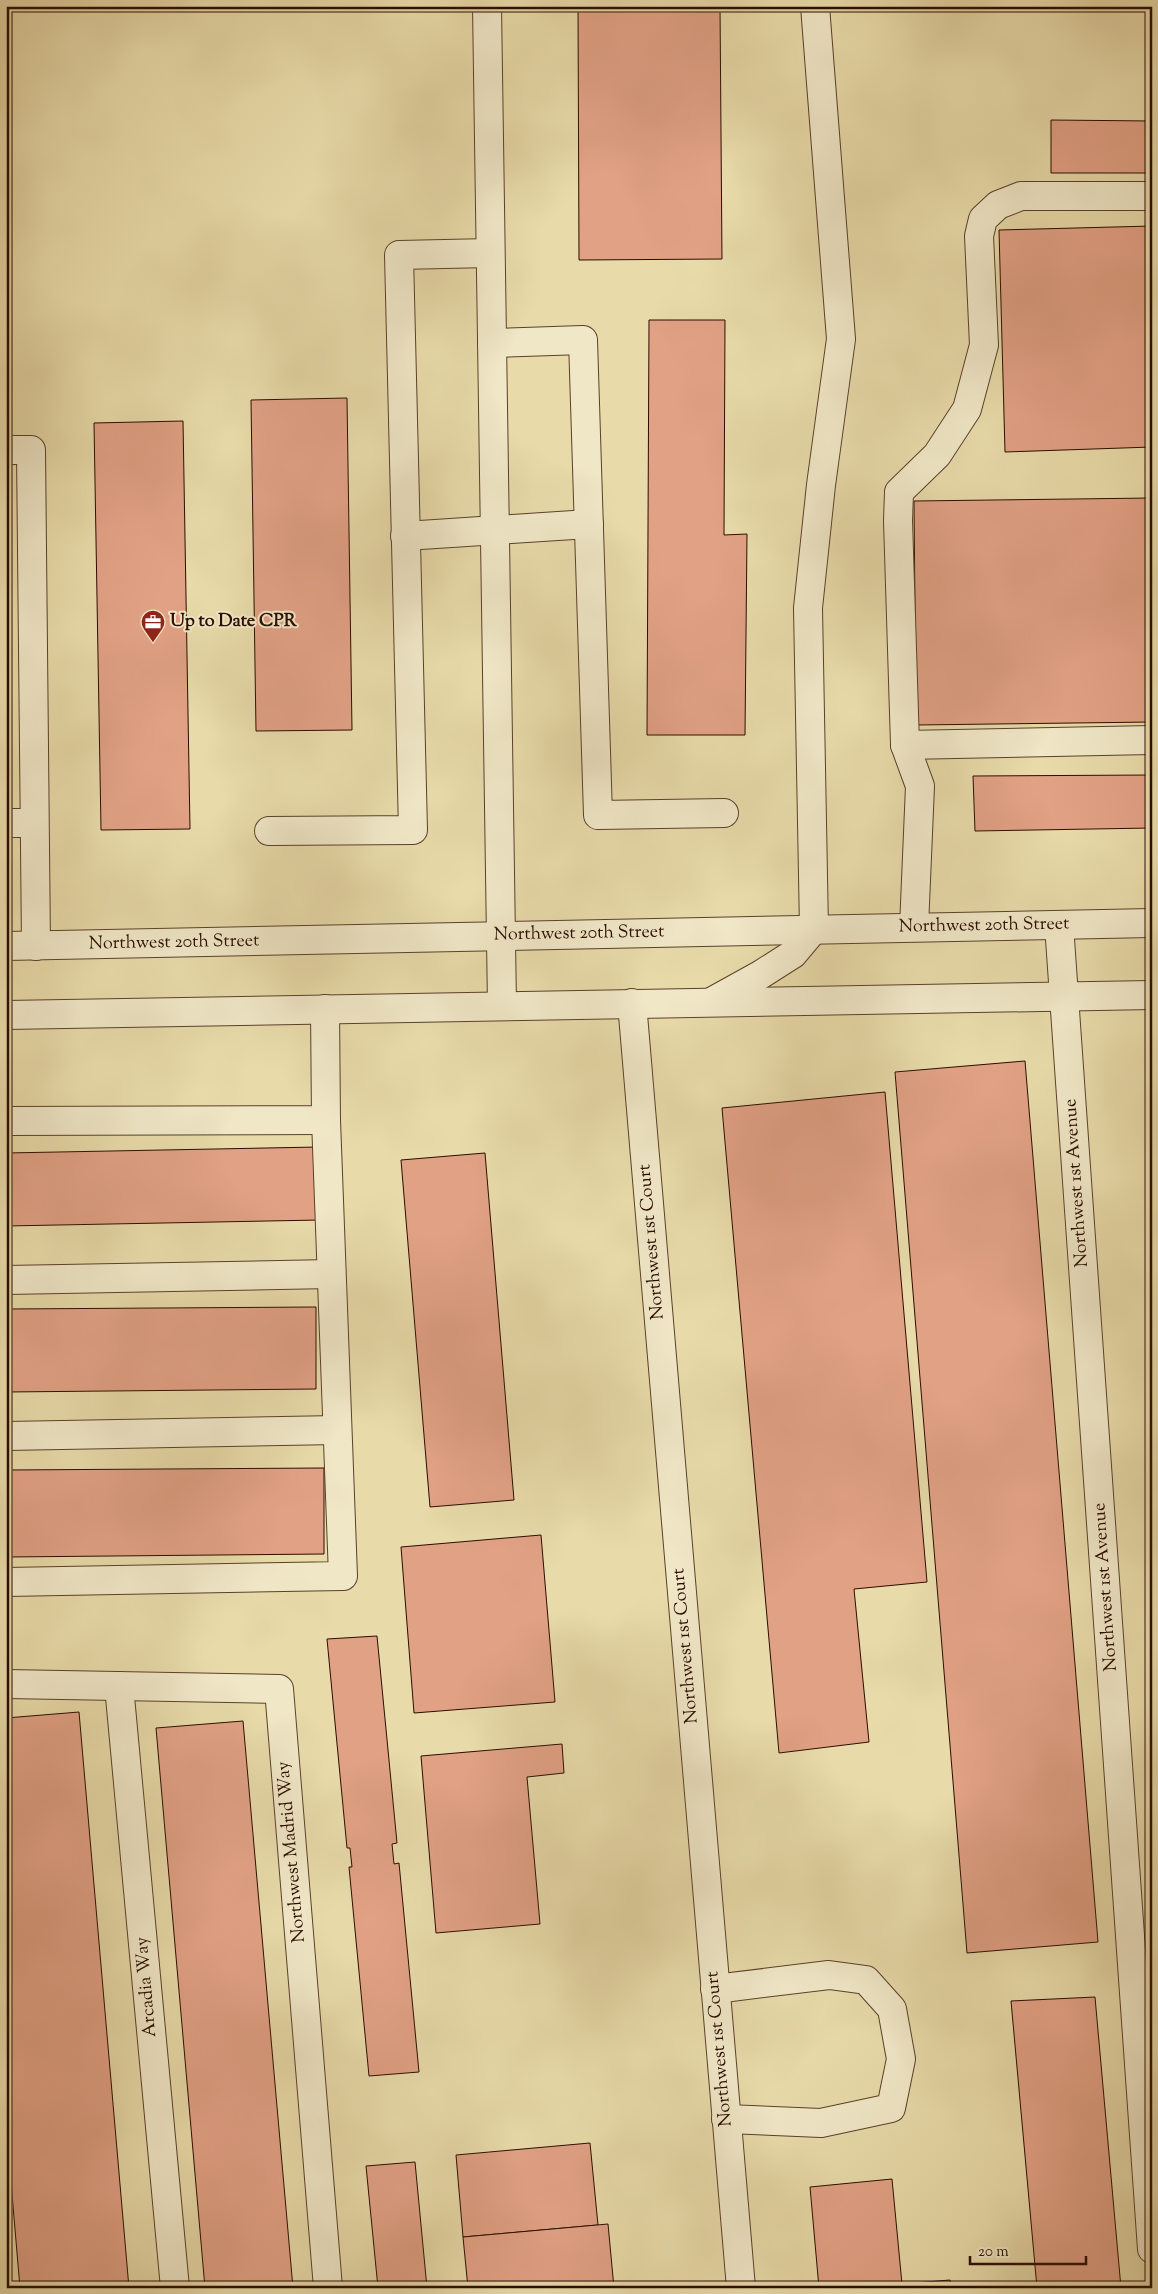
<svg xmlns="http://www.w3.org/2000/svg" width="1158" height="2294" font-family="'Sorts Mill Goudy',serif">
<rect width="100%" height="100%" fill="#e8daa9"/>
<filter id="stains"><feTurbulence type="fractalNoise" baseFrequency=".004" numOctaves="4"/><feColorMatrix values="0 0 0 0 .2 0 0 0 0 .09 0 0 0 0 .02 0 0 0 .5 -.17"/></filter>
<radialGradient id="worn" r=".72"><stop offset=".6" stop-color="#630" stop-opacity="0"/><stop offset="1" stop-color="#630" stop-opacity=".3"/></radialGradient>
<g fill="#e1a185" stroke="#2b0d00">
<polygon points="578,6 720,6 722,259 579,260"/>
<polygon points="1051,120 1152,121 1152,173 1051,173"/>
<polygon points="1152,226 1152,447 1005,452 999,230"/>
<polygon points="649,320 725,320 724,535 747,534 745,735 647,735"/>
<polygon points="347,398 352,730 256,731 251,400"/>
<polygon points="183,421 190,829 101,830 94,423"/>
<polygon points="1152,498 1152,722 916,725 914,501"/>
<polygon points="1152,775 1152,828 975,831 973,776"/>
<polygon points="1025,1061 1098,1942 967,1953 895,1072"/>
<polygon points="885,1092 927,1582 854,1589 869,1742 779,1753 722,1108"/>
<polygon points="319,1147 320,1220 6,1226 6,1153"/>
<polygon points="485,1153 514,1500 430,1507 401,1160"/>
<polygon points="316,1307 316,1389 6,1392 6,1309"/>
<polygon points="324,1468 324,1554 6,1557 6,1470"/>
<polygon points="541,1535 555,1702 414,1713 401,1547"/>
<polygon points="377,1636 397,1843 392,1844 394,1864 399,1863 419,2072 369,2076 349,1867 352,1867 350,1848 347,1848 327,1639"/>
<polygon points="79,1712 129,2288 20,2288 6,2124 6,1718"/>
<polygon points="243,1721 293,2288 205,2288 156,1728"/>
<polygon points="562,1744 564,1773 527,1777 540,1924 436,1933 421,1756"/>
<polygon points="1095,1997 1121,2288 1037,2288 1011,2001"/>
<polygon points="590,2143 598,2225 463,2237 456,2155"/>
<polygon points="415,2162 427,2288 378,2288 366,2166"/>
<polygon points="892,2179 902,2284 950,2280 951,2288 819,2288 810,2187"/>
<polygon points="608,2224 614,2288 468,2288 463,2237"/>
</g>
<g fill="none" stroke-linecap="round" stroke-linejoin="round">
<defs>
<g id="minor">
<polyline points="487,6 502,1006"/>
<polyline points="492,343 583,340 598,815 724,813"/>
<polyline points="6,450 31,450 36,946"/>
<polyline points="405,536 589,524"/>
<polyline points="905,745 1152,740"/>
<polyline points="6,823 34,823"/>
<polyline points="269,831 413,830 399,255 490,253"/>
<polyline points="1059,925 1152,2249"/>
<polyline points="914,927 920,786 905,745 898,521 899,492 937,455 967,409 984,345 979,236 983,219 998,205 1021,196 1152,196"/>
<polyline points="6,946 1152,923"/>
<polyline points="713,1001 760,975 793,954 814,929 808,608 821,485 841,339 815,6"/>
<polyline points="632,1003 741,2288"/>
<polyline points="6,1015 1152,995"/>
<polyline points="6,1121 326,1120 325,1009"/>
<polyline points="6,1280 331,1274"/>
<polyline points="6,1436 337,1430"/>
<polyline points="6,1582 343,1576 326,1120"/>
<polyline points="6,1684 279,1689 328,2288"/>
<polyline points="119,1686 175,2288"/>
<polyline points="715,1989 829,1975 866,1980 892,2009 901,2059 891,2108 821,2123 726,2119"/>
</g>
</defs>
<use href="#minor" stroke="#5a402a" stroke-width="30"/>
<use href="#minor" stroke="#f0e7c7" stroke-width="28"/>
</g>
<defs>
<symbol id="office-pin" viewBox="-11 -11 22 30"><path d="M0 17L-7.5 6A9.5 9.5 0 1 1 7.5 6Z" fill="#8f2418" stroke="#f0e7c7"/><path d="M-6-3h4V-5.5h4V-3h4V5H-6ZM-1-4.5V-3h2v-1.5ZM-6 0V1H6V0Z" fill="#fff"/></symbol>
</defs>
<g fill-rule="evenodd">
<use href="#office-pin" x="139" y="608" width="28" height="38"/>
</g>
<g text-anchor="middle" dominant-baseline="central" stroke-width="4" stroke-linejoin="round" paint-order="stroke">
<g font-size="18" font-weight="bold" fill="#2b0d00" stroke="#f0e7c7" text-anchor="start">
<text x="170" y="622">Up to Date CPR</text>
</g>
<g font-size="18" fill="#2b0d00" stroke="#f0e7c7">
<text transform="translate(984 926) rotate(-1)">Northwest 20th Street</text>
<text transform="translate(579 934) rotate(-1)">Northwest 20th Street</text>
<text transform="translate(174 943) rotate(-1)">Northwest 20th Street</text>
<text transform="translate(1077 1183) rotate(-94)">Northwest 1st Avenue</text>
<text transform="translate(652 1242) rotate(-95)">Northwest 1st Court</text>
<text transform="translate(1106 1587) rotate(-94)">Northwest 1st Avenue</text>
<text transform="translate(686 1646) rotate(-95)">Northwest 1st Court</text>
<text transform="translate(292 1852) rotate(-95)">Northwest Madrid Way</text>
<text transform="translate(147 1987) rotate(-95)">Arcadia Way</text>
<text transform="translate(720 2049) rotate(-95)">Northwest 1st Court</text>
</g>
</g>
<rect width="1158" height="2294" fill="none" stroke="#e8daa9" stroke-width="25"/>
<rect x="8" y="8" width="1143" height="2279" fill="none" stroke="#2b0d00" stroke-width="2.5"/>
<rect x="12" y="12" width="1133" height="2269" fill="none" stroke="#2b0d00"/>
<path d="M970 2256v8h116v-8" fill="none" stroke="#2b0d00" stroke-width="2.5"/>
<text x="978" y="2256" font-size="15" fill="#2b0d00" stroke="#f0e7c7" stroke-width="4" paint-order="stroke">20 m</text>
<rect width="100%" height="100%" filter="url(#stains)"/>
<rect width="100%" height="100%" fill="url(#worn)"/>
</svg>
